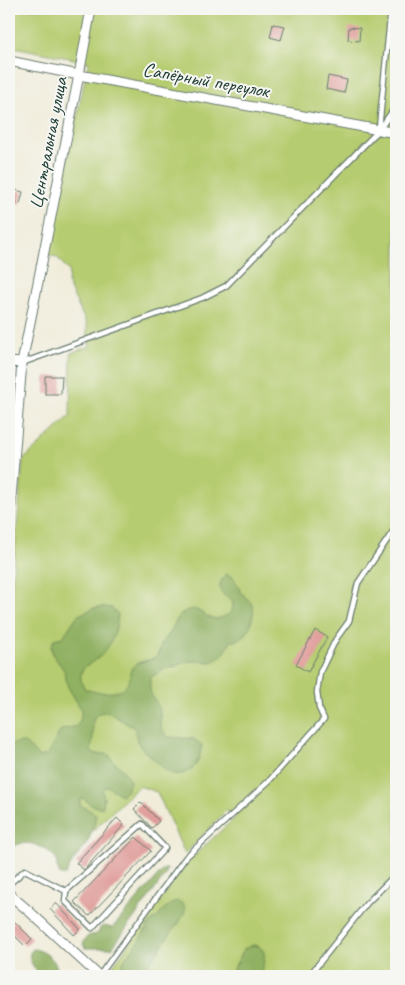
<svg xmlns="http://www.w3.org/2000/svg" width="405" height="985" font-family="Caveat,sans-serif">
<rect width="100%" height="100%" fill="#f6f6f2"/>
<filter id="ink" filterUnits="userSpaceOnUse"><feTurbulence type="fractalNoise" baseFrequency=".02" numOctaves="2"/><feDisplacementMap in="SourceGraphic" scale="10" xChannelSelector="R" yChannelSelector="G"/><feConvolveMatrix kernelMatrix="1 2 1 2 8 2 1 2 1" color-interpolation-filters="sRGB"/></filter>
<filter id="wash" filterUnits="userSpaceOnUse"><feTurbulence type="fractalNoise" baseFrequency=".0096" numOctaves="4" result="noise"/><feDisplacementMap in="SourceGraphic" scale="20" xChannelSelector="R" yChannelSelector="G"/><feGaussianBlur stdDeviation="1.12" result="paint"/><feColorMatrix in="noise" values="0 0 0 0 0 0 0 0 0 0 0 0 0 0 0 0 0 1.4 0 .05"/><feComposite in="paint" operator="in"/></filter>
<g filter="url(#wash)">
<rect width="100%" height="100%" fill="#f0ecd9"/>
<polygon fill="#b6cc70" stroke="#6a8452" points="9,9 396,9 396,976 109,976 107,974 189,860 237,816 226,811 185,854 157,792 139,786 82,841 9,774 9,617 23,460 70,416 71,353 90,346 87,336 87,325 68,284 69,271 57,257 46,255 89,62 9,46"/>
<g fill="#90b062" stroke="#58764b">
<path d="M226,574L234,578C236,583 238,587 241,592C244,596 251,601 253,607C254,610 253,615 252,619C249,634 245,638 230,642L226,651L219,658L211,662L193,661L184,662L175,666L166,668L150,678C150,685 149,692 153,697C155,701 157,703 159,708C163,721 156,724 168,737L194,739L202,745C199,758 199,768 184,773C181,774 177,775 173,774C166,772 160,765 155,760C143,750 135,746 136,729L108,712C90,711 93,724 93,735C93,741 91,746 91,752L95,754H108C115,764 125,770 130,781C128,788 127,792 121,795L109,787H105L102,790L104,798L103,807C94,808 89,804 83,798L80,800V805L96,814C95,823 92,833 88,841C81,853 70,862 66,875H60L57,867L56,858C43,845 26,838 9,848V746C27,738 27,746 39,757L47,755L61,730L77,726L81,718V709L68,687L64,670L53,655L51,647L54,639L63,637L77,616L94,608L103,607L112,608L118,614C117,631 111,648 97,659C92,663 85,665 82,671C79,677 82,684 85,689C96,693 121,696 128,683C130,678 129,672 132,668C137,660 148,662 155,657C160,653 160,648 162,643C164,640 167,638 169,634C174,627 176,617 184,612C204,600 204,632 232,612L233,602C219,593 215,588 226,574Z"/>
<path d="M164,869H167L166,874L112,948H85L83,944C85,937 89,934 95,935L99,932L100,928L104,926L112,928Z"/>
<path d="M175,901C181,902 186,904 185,911C183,920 172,931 167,938C161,947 155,956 148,965L147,970L148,976H123L121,972V967L127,955L133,949L151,922L158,917L164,909Z"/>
<path d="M253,945C271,947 263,965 260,976H230L244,949Z"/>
<path d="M33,949C45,950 61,963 57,976H40C35,968 24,957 33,949Z"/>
</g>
<g id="blocks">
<g fill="#df9a97">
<polygon points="273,24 285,26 281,40 270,37"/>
<polygon points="349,27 360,28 359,41 348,40"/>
<polygon points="328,76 347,80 344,93 326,89"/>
<polygon points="9,188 23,192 20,204 9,201"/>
<polygon points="45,376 62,376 61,394 45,394"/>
<polygon points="315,630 327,637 308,672 296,665"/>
<polygon points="141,802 159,821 152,828 134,809"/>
<polygon points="117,818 124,825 84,870 76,863"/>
<polygon points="136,837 151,851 89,916 74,902"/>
<polygon points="56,903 80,929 74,935 50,909"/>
<polygon points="14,921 32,939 25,946 9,930 9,927"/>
</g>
</g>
</g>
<g filter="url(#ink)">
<use href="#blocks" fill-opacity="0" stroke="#687a6e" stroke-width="1"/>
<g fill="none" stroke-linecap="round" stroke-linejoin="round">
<defs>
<g id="service">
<polyline points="379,128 391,9"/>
<polyline points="22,363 202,298 226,286 379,130 396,106"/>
<polygon points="142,824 165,848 92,928 65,901 66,891"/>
<polyline points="9,884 25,870 66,891"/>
<polyline points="99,976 186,857 269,781 324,719 319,708 317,692 320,672 336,639 349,621 358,583 396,527"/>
<polyline points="309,976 367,903 396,874"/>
</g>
<g id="minor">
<polyline points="9,61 79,75 396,133"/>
<polyline points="9,362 22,363"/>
<polyline points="9,522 22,363 79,75 91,9"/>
<polyline points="9,894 30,912 99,976"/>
</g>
</defs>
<use href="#service" stroke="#687a6e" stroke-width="7"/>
<use href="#minor" stroke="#687a6e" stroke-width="11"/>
<use href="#service" stroke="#fff" stroke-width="4.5"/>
<use href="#minor" stroke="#fff" stroke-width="9"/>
</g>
</g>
<g text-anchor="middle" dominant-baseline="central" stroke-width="4" stroke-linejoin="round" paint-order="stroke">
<g font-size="20" fill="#1f3d34" stroke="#f6f6f2">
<text transform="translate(206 80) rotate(10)">Сапёрный переулок</text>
<text transform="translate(48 143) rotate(-79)">Центральная улица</text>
</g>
</g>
<rect width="405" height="985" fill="none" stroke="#f6f6f2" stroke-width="30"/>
</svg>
